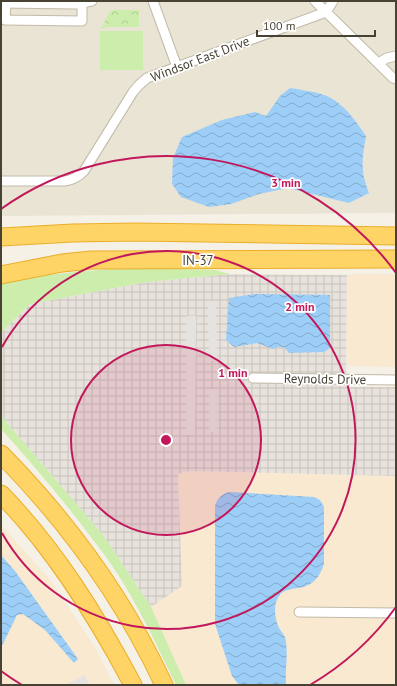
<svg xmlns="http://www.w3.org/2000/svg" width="397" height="686" font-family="'PT Sans',sans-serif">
<defs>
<pattern id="industrial-grid" width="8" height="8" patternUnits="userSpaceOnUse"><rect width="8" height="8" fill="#e7e2db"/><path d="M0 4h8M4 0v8" fill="none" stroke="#c8c3bd"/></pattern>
<pattern id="park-crowns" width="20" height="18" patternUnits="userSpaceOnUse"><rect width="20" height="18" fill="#ccedac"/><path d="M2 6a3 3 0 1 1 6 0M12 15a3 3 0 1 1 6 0" fill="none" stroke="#b1cc95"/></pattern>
<pattern id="water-waves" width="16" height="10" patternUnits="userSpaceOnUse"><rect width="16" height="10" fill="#9dcef7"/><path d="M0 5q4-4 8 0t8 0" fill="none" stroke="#82a9c9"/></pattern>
</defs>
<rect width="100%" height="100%" fill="#f5f1e6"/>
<polygon fill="#e9e4d4" points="1,1 396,1 396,213 1,216"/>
<g fill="#f8e9d0">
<polygon points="355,274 396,274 396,367 347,366 347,275"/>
<polygon points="189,471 396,476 396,685 186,685 151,607 182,586 178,474"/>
<polygon points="1,525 51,581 96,649 114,685 1,685"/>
</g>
<polygon fill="url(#industrial-grid)" points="230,274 347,275 346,387 396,387 396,476 189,471 178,474 182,586 151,607 103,535 1,416 1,333 30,304 147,282"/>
<g fill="#ccedac">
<rect x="100" y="31" width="43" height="39"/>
<path d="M132,268L215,270L230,274L147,282L30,304L1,333V284C44,274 88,270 132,268Z"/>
<path d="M1,416L103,535L151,607L186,685H176C156,644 137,602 111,564C77,517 40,472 1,429Z"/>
</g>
<polygon fill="url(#park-crowns)" points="114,10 139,10 139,27 106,27 104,29 101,29 110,11"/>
<g fill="#e5e3df">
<polygon points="208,301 216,301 217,361 209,361"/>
<polygon points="187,316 196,316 195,435 186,435"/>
<polygon points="209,389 218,389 217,432 209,432"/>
<polygon points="84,675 90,685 66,685"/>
</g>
<g fill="url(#water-waves)">
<path d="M290,88C301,90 311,91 321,94C342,100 355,120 366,136C362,159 360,171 369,193L349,203L288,188L259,194L231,204L209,207L181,197L172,184L173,158L182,137L222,120L255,112L266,116L280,96Z"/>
<polygon points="255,294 330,295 330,348 324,352 289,353 284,347 278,347 273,349 257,343 234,347 226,340 229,298"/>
<path d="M229,492L314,497L320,500L324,507V564C312,600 287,580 278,598C273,606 275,620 279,628C282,633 286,636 286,642C288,656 285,671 286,685H239L232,676L215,624V506C217,498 222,494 229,492Z"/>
<polygon points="1,555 15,571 78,659 74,663 45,630 23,614 17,615 1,648"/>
</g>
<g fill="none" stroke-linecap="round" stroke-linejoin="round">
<defs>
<g id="minor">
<polyline points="153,1 177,67"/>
<polyline points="315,1 393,78 396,79"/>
<polyline points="1,3 76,4 92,1"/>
<polyline points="6,3 5,20 82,21 82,3"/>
<polyline points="378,63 387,58 396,56"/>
<path d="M1,181H65C73,180 78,177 84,171L133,92L139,85L147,78L326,12L333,1"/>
<polyline points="253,378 396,380"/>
<polyline points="299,612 396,613"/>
</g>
<g id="motorway">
<polyline points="1,237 73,233 135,232 396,236"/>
<polyline points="1,275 62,263 91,260 396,259"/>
<path d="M1,454C68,522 124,599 164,685"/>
<path d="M1,494C55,549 97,617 133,685"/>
</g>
</defs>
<use href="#minor" stroke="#c1baa8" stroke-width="11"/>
<use href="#motorway" stroke="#ebae2a" stroke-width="19"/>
<use href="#minor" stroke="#fff" stroke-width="9"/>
<use href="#motorway" stroke="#ffd467" stroke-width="17"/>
</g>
<circle cx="166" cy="440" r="95" fill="#c2185b" fill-opacity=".12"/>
<g fill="none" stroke="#c2185b" stroke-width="2">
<circle cx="166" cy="440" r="95"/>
<path d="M2 347A189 189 0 1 1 2 533"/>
<path d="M396 607A284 284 0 0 1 310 685M22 685A284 284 0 0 1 1 671M1 209A284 284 0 0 1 396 273"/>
</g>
<g text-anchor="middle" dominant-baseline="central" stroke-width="3.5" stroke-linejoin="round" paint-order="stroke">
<g font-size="13" fill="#484235" stroke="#fff">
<text transform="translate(200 59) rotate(-21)">Windsor East Drive</text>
<text x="198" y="260">IN-37</text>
<text transform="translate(325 379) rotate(1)">Reynolds Drive</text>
</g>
</g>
<circle cx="166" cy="440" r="6" fill="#c2185b" stroke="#fff" stroke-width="2"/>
<g font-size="12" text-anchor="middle" font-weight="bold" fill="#c2185b" stroke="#fff" stroke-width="3.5" stroke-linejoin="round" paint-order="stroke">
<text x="286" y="187">3 min</text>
<text x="300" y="311">2 min</text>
<text x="233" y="377">1 min</text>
</g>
<rect width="397" height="686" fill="none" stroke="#484235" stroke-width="4"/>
<path d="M257 30v6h118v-6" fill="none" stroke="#484235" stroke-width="2"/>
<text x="263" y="30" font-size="12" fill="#484235" stroke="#ffffff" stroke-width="3" paint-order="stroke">100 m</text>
</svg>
